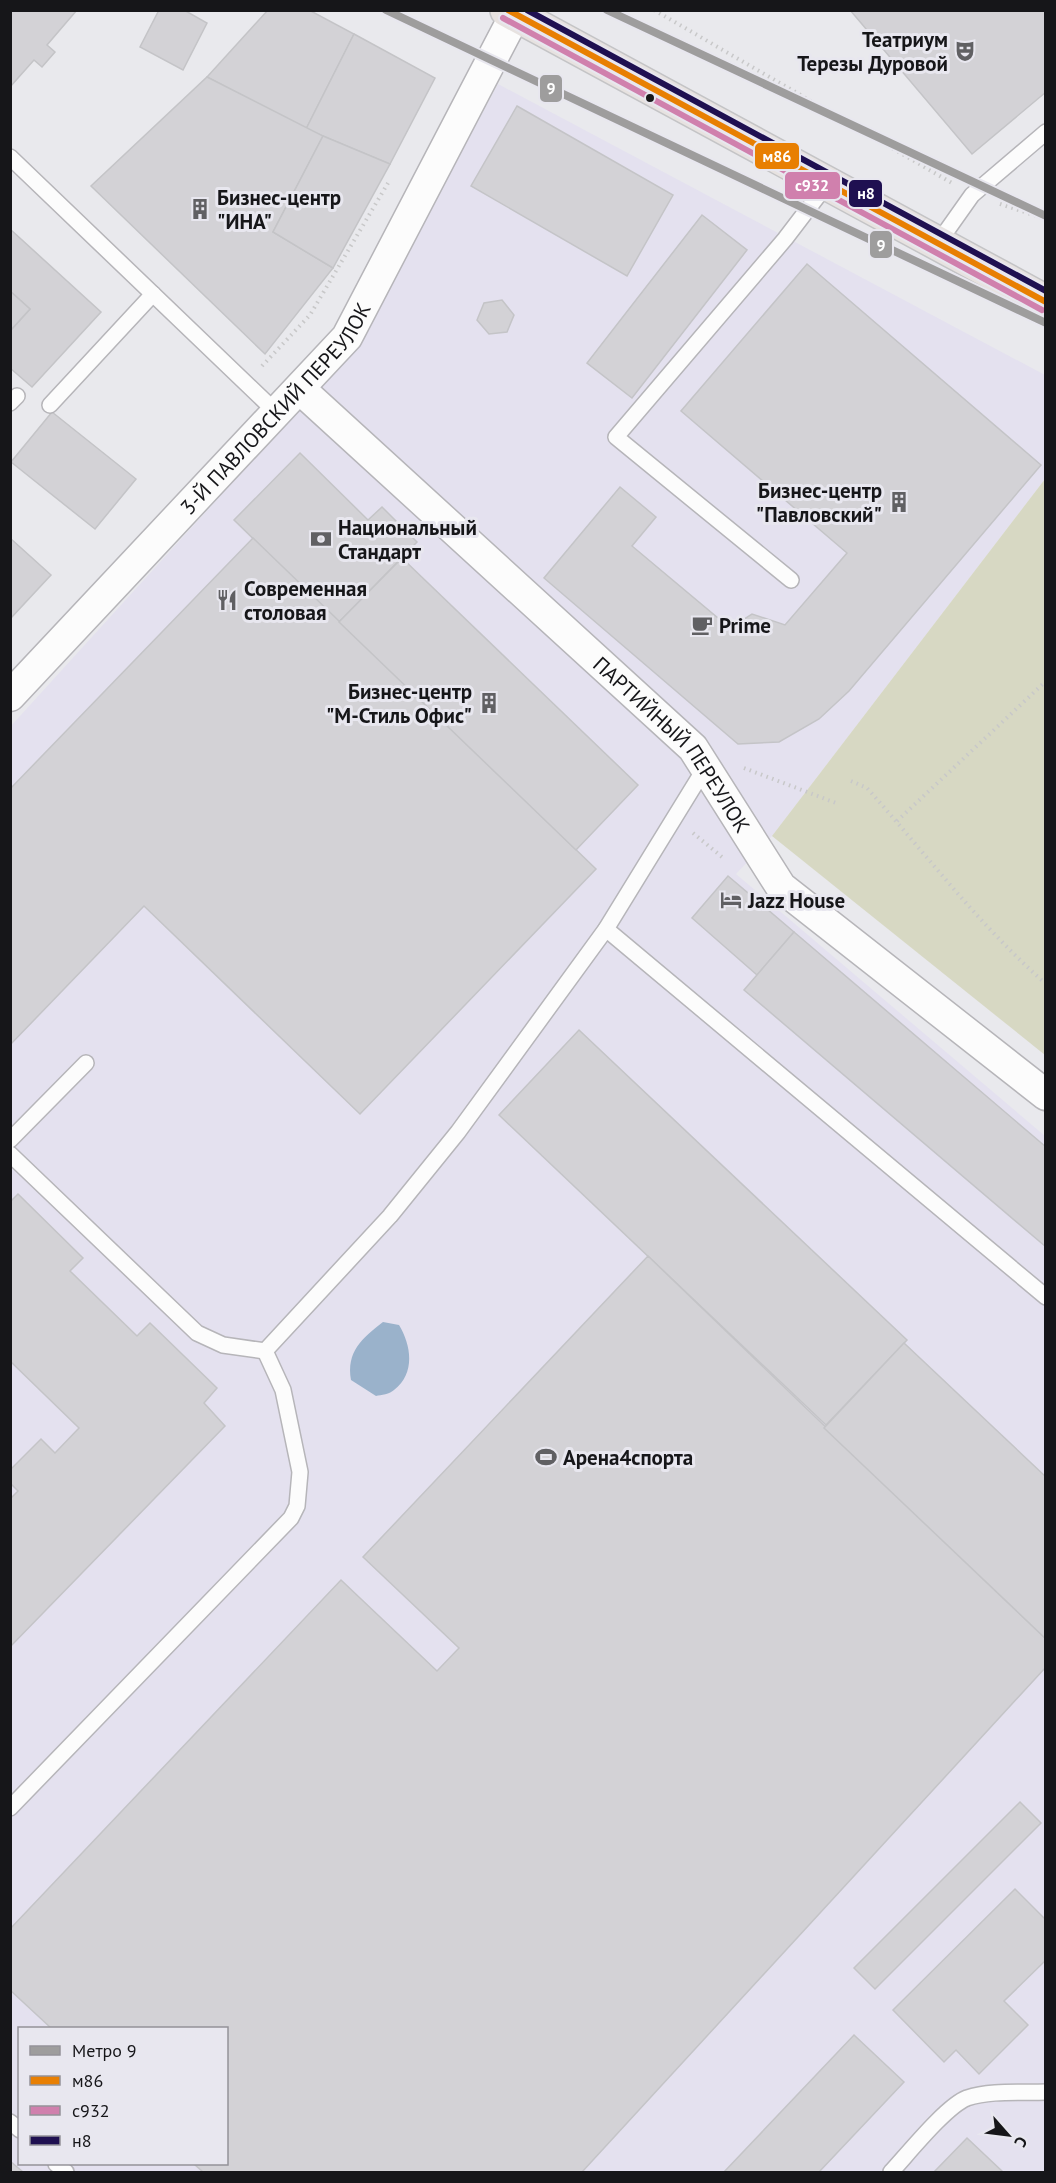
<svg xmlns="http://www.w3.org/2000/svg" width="1056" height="2183" font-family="'PT Sans',sans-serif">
<rect width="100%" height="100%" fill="#e9e9ed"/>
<path fill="#e4e1ef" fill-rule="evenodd" d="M498,84L1045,375V479L772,836L736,874L1045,1136V2172H11L10,727L355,348ZM20,2028H226V2164H20Z"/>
<polygon fill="#d7d8c3" points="1045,479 1045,1055 772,836"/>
<path fill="#9ab2cb" d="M383,1322L399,1325C411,1345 416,1373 394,1390C390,1394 381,1395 376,1396L351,1380C346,1352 362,1338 383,1322Z"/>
<g fill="#d3d2d6" stroke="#c4c4c7" stroke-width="1.5">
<polygon points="10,10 77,10 47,45 55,52 42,67 34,60 10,87"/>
<polygon points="159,10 184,10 207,23 183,70 140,47"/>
<polygon points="268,10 309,10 354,34 306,129 207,77"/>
<polygon points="850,10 1046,10 1046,92 972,154"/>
<polygon points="354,34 435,78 390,164 306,129"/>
<polygon points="207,77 323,136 273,232 333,268 265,354 91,186"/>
<polygon points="517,106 673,195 627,276 471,186"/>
<polygon points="323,136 390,164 333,268 273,232"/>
<polygon points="702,215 747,250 632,398 587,363"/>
<polygon points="10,229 101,312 32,387 10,368 10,331 30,309 10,291"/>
<polygon points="807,264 1041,465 849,691 819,719 779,742 738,744 544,578 620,487 656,517 632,546 730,628 752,614 785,625 847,553 681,411"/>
<polygon points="10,291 30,309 10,331"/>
<polygon points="502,300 514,315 507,332 489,334 477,320 484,303"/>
<polygon points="52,412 136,479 95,529 11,462"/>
<polygon points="300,453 368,520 382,507 417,542 339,622 234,520"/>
<polygon points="10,538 51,575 10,619"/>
<polygon points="253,538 596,869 360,1114 144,906 10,1045 10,789"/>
<polygon points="402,558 638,785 576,850 339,622"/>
<polygon points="728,876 794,932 757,975 692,918"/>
<polygon points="794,932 1046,1147 1046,1247 744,990"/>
<polygon points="579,1030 907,1340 826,1425 499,1115"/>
<polygon points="18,1194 83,1258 70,1271 137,1336 150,1323 217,1388 204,1403 225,1426 10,1647 10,1499 18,1491 10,1483 10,1470 41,1439 55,1453 79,1428 10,1361 10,1202"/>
<polygon points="648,1256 1046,1639 1046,1667 582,2172 203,2172 194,2164 226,2164 226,2028 51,2028 10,1990 10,1929 341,1580 437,1671 459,1648 363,1557"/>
<polygon points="904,1343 1046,1477 1046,1639 824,1428"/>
<polygon points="1020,1802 1041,1823 875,1989 854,1968"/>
<polygon points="1015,1889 1046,1920 1046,1960 1004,2001 1028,2025 979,2074 956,2050 944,2062 893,2010"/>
<polygon points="854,2035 904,2082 819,2172 724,2172"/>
<polygon points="967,2138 1003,2172 934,2172"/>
<polygon points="10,2161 23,2172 10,2172"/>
</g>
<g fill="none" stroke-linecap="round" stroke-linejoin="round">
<defs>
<g id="service">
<polyline points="10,157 277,413"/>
<polyline points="938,243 972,195 1046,132"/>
<polyline points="10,403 17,396"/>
<polyline points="50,405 153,294"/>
<polyline points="791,580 616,437 785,239 827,184"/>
<polyline points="606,929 1046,1297"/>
<polyline points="10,1140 86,1063"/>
<polyline points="10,1154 197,1333 223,1345 265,1351 390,1216 458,1132 606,929 705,768"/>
<polyline points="10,1808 291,1518 297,1506 300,1472 283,1390 265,1351"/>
<polyline points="10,2122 20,2130"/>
<polyline points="56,2164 66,2172"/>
<path d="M891,2172C907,2155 946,2106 967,2098C991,2090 1020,2093 1046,2092"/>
</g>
<g id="minor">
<path id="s1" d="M300,389L693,748L781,887L1046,1095"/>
<path id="s2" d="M10,696L347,337L515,15"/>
</g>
<polyline id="primary" points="507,10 1046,302"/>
</defs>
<use href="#service" stroke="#b6b5b9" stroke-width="18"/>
<use href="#minor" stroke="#b6b5b9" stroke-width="33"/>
<use href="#primary" stroke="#c4c4c6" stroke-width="36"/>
<g stroke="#c8c8c9" stroke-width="4" stroke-dasharray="1.5 4.5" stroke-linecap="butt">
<polyline points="654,10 952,183"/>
<polyline points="620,17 624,10"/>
<polyline points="1000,204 1046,219"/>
<polyline points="262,366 310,315 388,183"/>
<polyline points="744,768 836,803"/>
<path d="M851,781L867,788C926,854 979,925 1046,984"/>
<polyline points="897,821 1046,681"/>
<polyline points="693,833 722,857"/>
</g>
<use href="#service" stroke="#fcfcfc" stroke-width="15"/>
<use href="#minor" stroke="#fcfcfc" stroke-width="30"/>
<use href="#primary" stroke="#e7e2e0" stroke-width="33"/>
<defs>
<polyline id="bus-1" points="508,10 1046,302"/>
<polyline id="bus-2" points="503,18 1042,310"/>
<polyline id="bus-3" points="527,10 1046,291"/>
</defs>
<use href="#bus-1" stroke="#e8e7ef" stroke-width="10"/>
<use href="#bus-2" stroke="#e8e7ef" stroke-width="10"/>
<use href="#bus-3" stroke="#e8e7ef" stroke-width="10"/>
<use href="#bus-1" stroke="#e87f02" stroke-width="6"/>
<use href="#bus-2" stroke="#d080ad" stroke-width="6"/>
<use href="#bus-3" stroke="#1f1051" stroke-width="6"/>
<defs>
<g id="metro-1">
<polyline points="386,10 1046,323"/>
<polyline points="607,10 1046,216"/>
</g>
</defs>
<use href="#metro-1" stroke="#e8e7ef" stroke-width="12"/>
<use href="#metro-1" stroke="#9e9d9d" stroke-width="8"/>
</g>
<defs>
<symbol id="theatre-bare" viewBox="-9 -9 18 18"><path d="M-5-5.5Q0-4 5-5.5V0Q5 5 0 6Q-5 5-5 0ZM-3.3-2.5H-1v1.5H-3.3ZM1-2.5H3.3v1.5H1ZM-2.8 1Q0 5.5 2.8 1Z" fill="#606063" stroke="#e8e7ef" stroke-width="2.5" paint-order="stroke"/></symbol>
<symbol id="building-bare" viewBox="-9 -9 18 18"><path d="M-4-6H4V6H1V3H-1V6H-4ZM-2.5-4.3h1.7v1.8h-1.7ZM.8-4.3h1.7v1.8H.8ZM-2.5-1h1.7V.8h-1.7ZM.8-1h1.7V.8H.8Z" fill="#606063" stroke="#e8e7ef" stroke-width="2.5" paint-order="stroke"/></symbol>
<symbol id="bank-bare" viewBox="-9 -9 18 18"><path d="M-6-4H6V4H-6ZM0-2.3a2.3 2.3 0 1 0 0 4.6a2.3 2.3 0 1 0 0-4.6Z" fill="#606063" stroke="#e8e7ef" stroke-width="2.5" paint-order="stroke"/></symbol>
<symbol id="restaurant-bare" viewBox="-9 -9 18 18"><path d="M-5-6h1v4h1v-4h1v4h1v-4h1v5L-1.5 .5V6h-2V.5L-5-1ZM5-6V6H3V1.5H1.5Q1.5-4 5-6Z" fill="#606063" stroke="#e8e7ef" stroke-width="2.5" paint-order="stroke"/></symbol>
<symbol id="cafe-bare" viewBox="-9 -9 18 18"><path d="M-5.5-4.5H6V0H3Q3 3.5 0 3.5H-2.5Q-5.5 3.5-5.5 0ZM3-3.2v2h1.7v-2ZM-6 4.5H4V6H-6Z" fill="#606063" stroke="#e8e7ef" stroke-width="2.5" paint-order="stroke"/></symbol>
<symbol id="hotel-bare" viewBox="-9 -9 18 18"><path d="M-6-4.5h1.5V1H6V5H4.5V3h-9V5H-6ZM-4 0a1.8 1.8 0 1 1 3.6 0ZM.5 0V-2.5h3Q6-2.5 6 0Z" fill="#606063" stroke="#e8e7ef" stroke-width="2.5" paint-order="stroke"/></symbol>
<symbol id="stadium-bare" viewBox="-9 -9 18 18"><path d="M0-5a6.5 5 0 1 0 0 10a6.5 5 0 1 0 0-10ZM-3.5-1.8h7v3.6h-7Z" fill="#606063" stroke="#e8e7ef" stroke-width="2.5" paint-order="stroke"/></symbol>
</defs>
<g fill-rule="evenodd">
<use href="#theatre-bare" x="950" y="36" width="30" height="30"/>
<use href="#building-bare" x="185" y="194" width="30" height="30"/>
<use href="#building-bare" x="884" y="487" width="30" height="30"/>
<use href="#bank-bare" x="306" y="524" width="30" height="30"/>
<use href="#restaurant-bare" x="212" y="585" width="30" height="30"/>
<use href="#cafe-bare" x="687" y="610" width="30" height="30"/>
<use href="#building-bare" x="474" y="688" width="30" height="30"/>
<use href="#hotel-bare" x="716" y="885" width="30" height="30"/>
<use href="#stadium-bare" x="531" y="1442" width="30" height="30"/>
</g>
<circle fill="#161619" stroke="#e8e7ef" stroke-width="2" cx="650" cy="98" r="5"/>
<g text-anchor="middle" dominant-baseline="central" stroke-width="6" stroke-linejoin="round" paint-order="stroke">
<g font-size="21" font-weight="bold" fill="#161619" stroke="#e8e7ef" text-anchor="start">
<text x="948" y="39" text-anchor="end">Театриум<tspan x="948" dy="24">Терезы Дуровой</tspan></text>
<text x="217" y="197">Бизнес-центр<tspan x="217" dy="24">"ИНА"</tspan></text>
<text x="882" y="490" text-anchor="end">Бизнес-центр<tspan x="882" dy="24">"Павловский"</tspan></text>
<text x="338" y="527">Национальный<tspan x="338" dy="24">Стандарт</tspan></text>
<text x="244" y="588">Современная<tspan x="244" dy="24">столовая</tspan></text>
<text x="719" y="625">Prime</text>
<text x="472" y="691" text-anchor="end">Бизнес-центр<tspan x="472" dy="24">"М-Стиль Офис"</tspan></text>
<text x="748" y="900">Jazz House</text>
<text x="563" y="1457">Арена4спорта</text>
</g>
<g font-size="21" fill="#161619" stroke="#e8e7ef">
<text stroke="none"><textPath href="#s2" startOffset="392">3-Й ПАВЛОВСКИЙ ПЕРЕУЛОК</textPath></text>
<text stroke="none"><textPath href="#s1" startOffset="516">ПАРТИЙНЫЙ ПЕРЕУЛОК</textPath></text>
</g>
</g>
<g stroke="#e8e7ef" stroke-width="2">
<rect x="539" y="74" width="24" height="29" rx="6" fill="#9e9d9d"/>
<rect x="754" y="142" width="46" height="28" rx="6" fill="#e87f02"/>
<rect x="784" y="171" width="57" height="29" rx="6" fill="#d080ad"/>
<rect x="848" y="179" width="35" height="29" rx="6" fill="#1f1051"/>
<rect x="869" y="230" width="24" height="29" rx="6" fill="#9e9d9d"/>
</g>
<g font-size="16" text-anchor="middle" font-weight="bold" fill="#fff">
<text x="551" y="94">9</text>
<text x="777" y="162">м86</text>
<text x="812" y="191">с932</text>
<text x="866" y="199">н8</text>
<text x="881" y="251">9</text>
</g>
<rect width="1056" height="2183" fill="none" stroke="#161619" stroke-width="24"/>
<rect x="18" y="2027" width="210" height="138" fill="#e8e7ef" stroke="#949399" stroke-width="1.5"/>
<rect x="30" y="2046" width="30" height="9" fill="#9e9d9d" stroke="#949399" stroke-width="1.5"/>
<text x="72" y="2057" font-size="18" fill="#161619">Метро 9</text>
<rect x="30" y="2076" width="30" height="9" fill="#e87f02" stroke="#949399" stroke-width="1.5"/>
<text x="72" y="2087" font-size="18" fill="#161619">м86</text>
<rect x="30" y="2106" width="30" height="9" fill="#d080ad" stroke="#949399" stroke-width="1.5"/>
<text x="72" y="2117" font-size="18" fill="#161619">с932</text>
<rect x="30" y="2136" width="30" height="9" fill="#1f1051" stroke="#949399" stroke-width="1.5"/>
<text x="72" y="2147" font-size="18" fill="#161619">н8</text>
<g transform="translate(1008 2135) rotate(118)" stroke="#e8e7ef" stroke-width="4.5" paint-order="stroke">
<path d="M0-4.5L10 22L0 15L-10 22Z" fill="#161619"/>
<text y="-9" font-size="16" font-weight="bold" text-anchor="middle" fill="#161619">С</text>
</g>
</svg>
